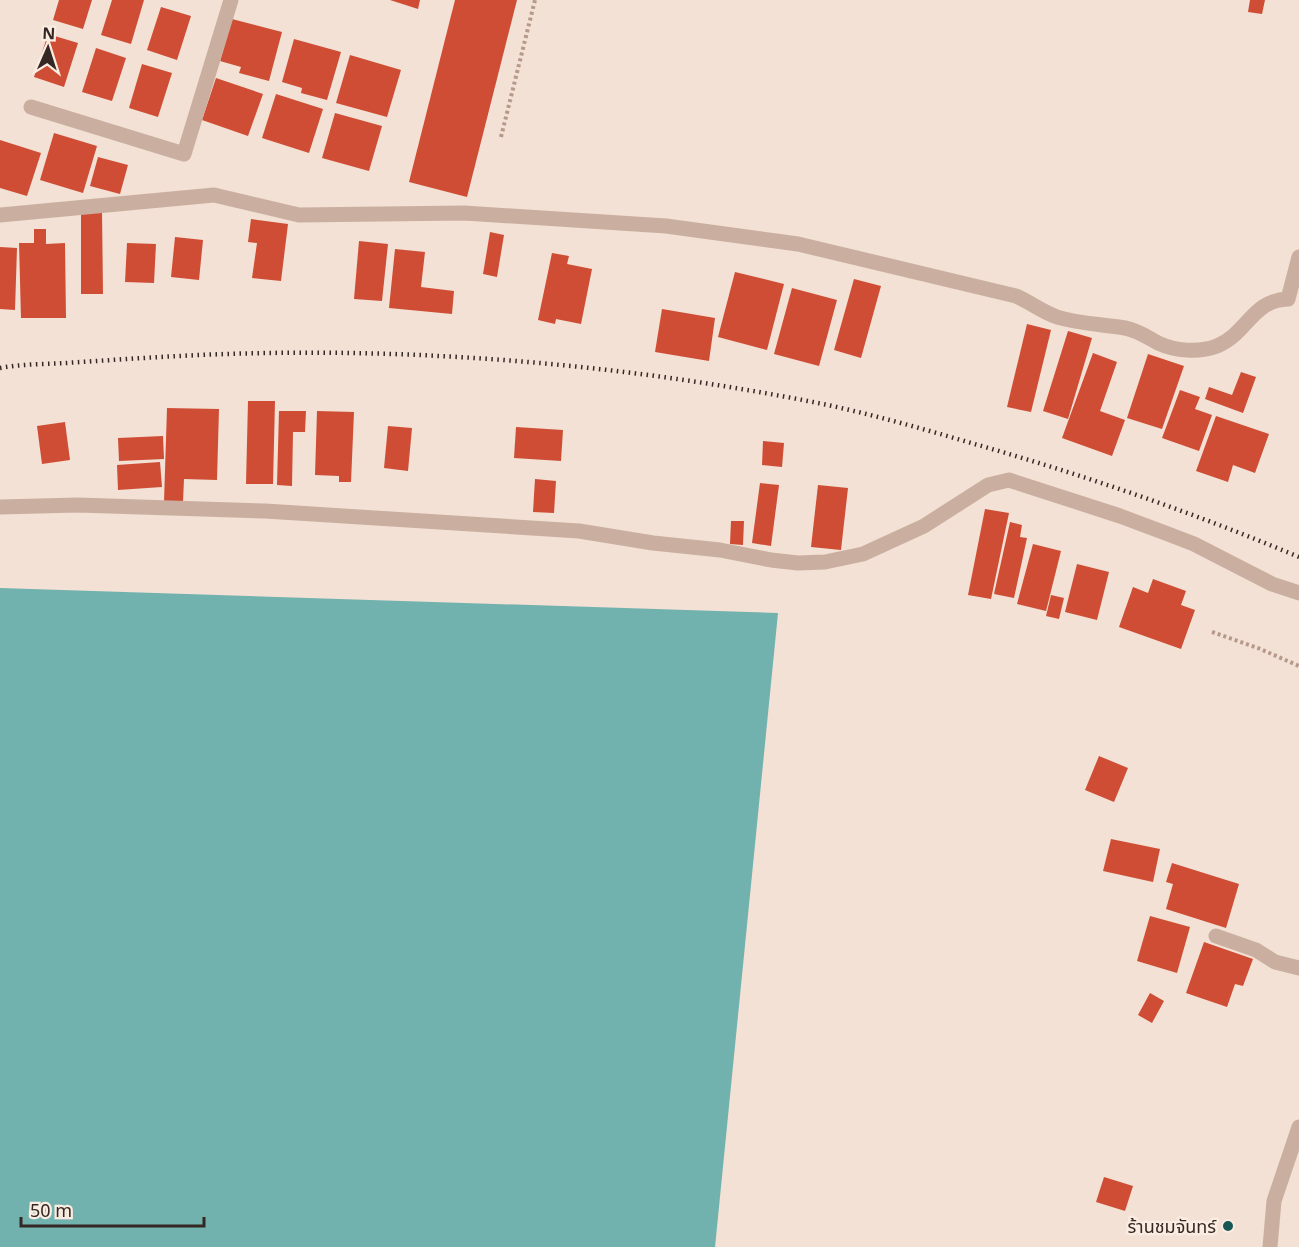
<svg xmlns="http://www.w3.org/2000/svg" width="1299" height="1247" font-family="'Noto Sans','Noto Sans Thai',sans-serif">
<rect width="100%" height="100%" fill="#f2e1d4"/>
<polygon fill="#71b1ae" points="0,588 778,613 715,1247 0,1247"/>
<g fill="#cf4d35">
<polygon points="59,0 92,0 83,29 53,20"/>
<polygon points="112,0 144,0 131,44 101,35"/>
<polygon points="390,0 420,0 418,9"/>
<polygon points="455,0 517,0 467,197 409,182"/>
<polygon points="1250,0 1265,0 1262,14 1248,12"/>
<polygon points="161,7 191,16 177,60 147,50"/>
<polygon points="232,19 282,32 269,81 239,73 241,67 220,61"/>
<polygon points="48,34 78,43 64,87 34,77"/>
<polygon points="294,39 341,52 327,100 301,93 302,88 282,82"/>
<polygon points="96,48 126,58 112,101 82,92"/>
<polygon points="350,55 401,70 387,117 336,103"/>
<polygon points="142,64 172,73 158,117 129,108"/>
<polygon points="216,78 263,94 248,136 202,120"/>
<polygon points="276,94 323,109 309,153 262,138"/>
<polygon points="335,113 382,126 369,171 322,158"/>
<polygon points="54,133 97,146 83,193 40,180"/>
<polygon points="0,140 41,153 27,196 0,188"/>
<polygon points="98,157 128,165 120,194 90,186"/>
<polygon points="81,212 102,212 103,294 81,294"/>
<polygon points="251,219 288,224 281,281 252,278 257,243 248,242"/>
<polygon points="34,229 46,229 46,244 65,243 66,318 21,318 19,243 34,243"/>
<polygon points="490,232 504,235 497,277 483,274"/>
<polygon points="175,237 203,240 199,280 171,277"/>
<polygon points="359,241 388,244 382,301 354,299"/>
<polygon points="127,243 156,244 154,283 125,282"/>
<polygon points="0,247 17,248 15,310 0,309"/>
<polygon points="395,249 425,252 421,287 454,291 452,314 389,308"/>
<polygon points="552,253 569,256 567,264 592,269 581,324 556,319 555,324 538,320"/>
<polygon points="735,272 784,284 767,350 718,337"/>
<polygon points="854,279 881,286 861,358 834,350"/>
<polygon points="792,288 837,300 819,366 774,354"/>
<polygon points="662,309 715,318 709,361 655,352"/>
<polygon points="1027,324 1051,330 1031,412 1007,407"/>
<polygon points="1068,331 1092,338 1068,419 1043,411"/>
<polygon points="1093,353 1117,362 1100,411 1125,420 1112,456 1062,438"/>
<polygon points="1148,354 1184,366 1162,429 1127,418"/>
<polygon points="1241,372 1256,377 1243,413 1205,399 1209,387 1232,395"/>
<polygon points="1180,390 1200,397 1195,409 1212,415 1199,451 1162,438"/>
<polygon points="248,401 275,401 273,484 246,484"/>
<polygon points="167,408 219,409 217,480 184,479 183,502 164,502"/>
<polygon points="279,411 306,411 305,432 293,432 292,486 277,485"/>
<polygon points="317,411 354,412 351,482 339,482 339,476 315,475"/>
<polygon points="1216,416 1269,434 1255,473 1233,465 1228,482 1196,471"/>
<polygon points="65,422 70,460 42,464 37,426"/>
<polygon points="388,426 412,428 408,471 384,468"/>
<polygon points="516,427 563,430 561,461 514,458"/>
<polygon points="163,436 164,459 119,461 118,438"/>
<polygon points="763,441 784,443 782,467 762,465"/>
<polygon points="160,462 162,487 118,490 117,465"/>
<polygon points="535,479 556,481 554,513 533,512"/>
<polygon points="760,483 779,485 771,546 752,543"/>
<polygon points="818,485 848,488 841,550 811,547"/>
<polygon points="985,509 1009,513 991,599 968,595"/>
<polygon points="731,521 744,521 743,545 730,544"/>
<polygon points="1010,522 1022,525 1020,537 1027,538 1014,598 994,594"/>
<polygon points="1033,544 1061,551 1046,611 1017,604"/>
<polygon points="1077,564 1109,572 1097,620 1065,612"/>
<polygon points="1153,579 1186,591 1181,605 1195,610 1181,649 1119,627 1133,587 1148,593"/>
<polygon points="1051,595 1064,598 1059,619 1046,616"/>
<polygon points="1099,756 1128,768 1114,802 1085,790"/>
<polygon points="1111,839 1160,849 1153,882 1103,871"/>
<polygon points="1172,863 1239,884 1226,928 1166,909 1173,884 1166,882"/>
<polygon points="1150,916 1190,927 1177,973 1137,961"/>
<polygon points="1204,942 1253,959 1243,986 1235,984 1227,1007 1186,993"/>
<polygon points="1150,993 1164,1001 1152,1023 1138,1015"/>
<polygon points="1104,1177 1133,1186 1125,1211 1096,1202"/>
</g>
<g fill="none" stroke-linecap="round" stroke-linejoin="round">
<g stroke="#b6998a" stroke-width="4" stroke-dasharray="3 3" stroke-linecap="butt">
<polyline points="501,137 535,0"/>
<polyline points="1212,632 1258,648 1299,666"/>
</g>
<g stroke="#caafa0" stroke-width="15">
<polyline points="31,107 184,154 231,0"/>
<path d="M0,215L214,195L299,215L464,213L666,226L798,244L1016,296C1030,302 1042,312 1057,317C1079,324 1102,324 1125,328C1137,330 1147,337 1158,343C1175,351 1199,353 1217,346C1247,334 1252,300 1288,299L1299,257"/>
<polyline points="0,507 78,505 265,511 579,531 653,543 720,550 771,560 798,563 825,562 863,554 924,526 988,485 1009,480 1120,516 1168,534 1194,544 1272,584 1299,593"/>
<polyline points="1216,936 1256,950 1275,962 1299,968"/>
<polyline points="1270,1247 1274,1201 1299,1127"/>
</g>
<path stroke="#342724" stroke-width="4.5" stroke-dasharray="1.5 4.5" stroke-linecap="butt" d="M0,368C22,364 45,364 66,363C111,360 155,357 200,355C409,346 618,363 823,404C875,415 927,430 978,445C1087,476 1194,513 1299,557"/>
</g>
<circle fill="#175756" stroke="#faece0" stroke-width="2" cx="1228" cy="1226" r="6"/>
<g text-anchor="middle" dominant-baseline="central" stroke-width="5" stroke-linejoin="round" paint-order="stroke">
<g font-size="18" fill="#342724" stroke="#faece0" text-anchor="end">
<text x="1216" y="1226">ร้านชมจันทร์</text>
</g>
</g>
<g transform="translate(48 48) rotate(3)" stroke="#faece0" stroke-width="4.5" paint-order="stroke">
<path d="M0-4.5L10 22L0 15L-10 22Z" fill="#342724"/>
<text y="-9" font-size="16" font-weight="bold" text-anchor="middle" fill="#342724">N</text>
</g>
<path d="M21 1217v9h183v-9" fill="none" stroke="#342724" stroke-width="3"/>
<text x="30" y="1217" font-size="18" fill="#342724" stroke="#faece0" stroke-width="4.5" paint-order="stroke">50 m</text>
</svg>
